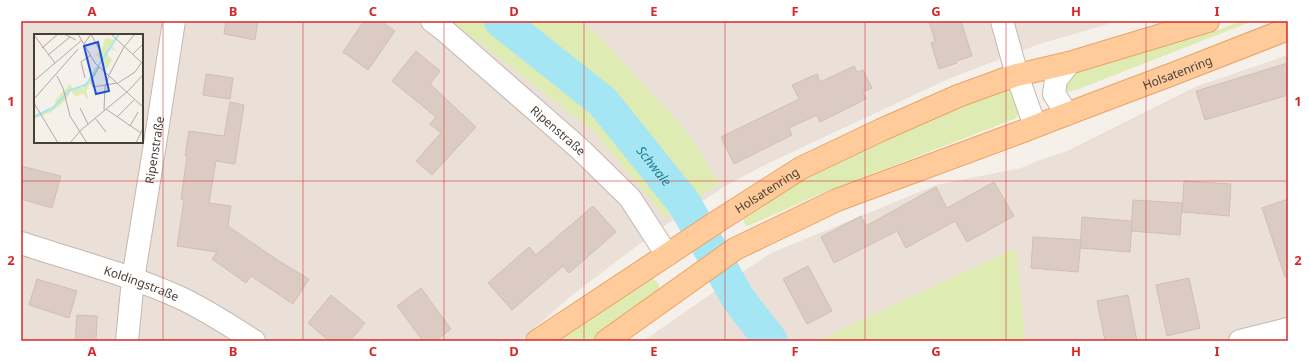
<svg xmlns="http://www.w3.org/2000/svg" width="1309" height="362" font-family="'Noto Sans',sans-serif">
<rect width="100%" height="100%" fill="#f6f0ea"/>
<g fill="#eae0d8" fill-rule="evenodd">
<path d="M21,21H1118L1037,45L946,80L769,163L727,185L658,230L571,296L520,341H21ZM35,35H142V142H35Z"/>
<polygon points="1288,55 1288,341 643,341 769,254 936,185 1021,168 1040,160 1067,151 1195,87"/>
</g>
<g fill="#deebb2">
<polygon points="452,21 577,21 594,31 684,128 720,183 666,218 594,132"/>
<polygon points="1240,21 1253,21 1076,90 1067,92 1065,89 1068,80 1076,71 1221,29"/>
<polygon points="1009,89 1012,91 1019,112 1017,117 1014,119 820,194 750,225 746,226 744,223 743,216 783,190 832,164 964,103"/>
<polygon points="1016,248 1025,341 816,341"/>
<polygon points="652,279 655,280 659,285 659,293 638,311 595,341 557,341 647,280"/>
</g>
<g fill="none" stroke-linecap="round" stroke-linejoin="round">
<path stroke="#a5e6f4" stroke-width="34" id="s1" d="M501,21L603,102L684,203L739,300L771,341"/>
</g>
<g fill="#dbcbc2" stroke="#d3bfb2">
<polygon points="226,21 258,21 255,40 224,34"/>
<polygon points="364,21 381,21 395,31 368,70 343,52"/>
<polygon points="929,21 961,21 972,56 956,61 957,63 939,69 931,43 935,41"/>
<polygon points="416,51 440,71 430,84 476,127 432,175 416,161 441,133 430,124 436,117 392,81"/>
<polygon points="1288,63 1288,95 1205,120 1196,91"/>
<polygon points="854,66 857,72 863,70 872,88 863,92 866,99 820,122 817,115 789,128 792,135 734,164 721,137 799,99 792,85 817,74 820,82"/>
<polygon points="206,74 233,78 230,99 203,95"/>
<polygon points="230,102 244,105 235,164 216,161 209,203 231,206 228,226 279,261 309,279 293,304 251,276 246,283 212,259 217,252 177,246 184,200 181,199 187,156 185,156 189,131 224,136"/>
<polygon points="21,166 61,176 52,208 21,199"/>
<polygon points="1184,181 1231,184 1229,216 1182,212"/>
<polygon points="994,182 1014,216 967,242 955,221 906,248 897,231 834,263 821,237 861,216 866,226 936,187 947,208"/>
<polygon points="1288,199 1288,276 1285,277 1262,208"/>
<polygon points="1133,200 1182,203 1180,235 1131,231"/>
<polygon points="593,206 616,232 569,273 563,266 512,310 488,283 529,247 536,255"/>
<polygon points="1082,217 1132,221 1130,252 1080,248"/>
<polygon points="1033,237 1081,240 1078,272 1031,268"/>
<polygon points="808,266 832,311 807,324 783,279"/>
<polygon points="1189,278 1200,328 1167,336 1156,285"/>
<polygon points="37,279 77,291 69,318 29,305"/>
<polygon points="421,288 451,329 435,341 423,341 397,306"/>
<polygon points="331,295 365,323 350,341 329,341 308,323"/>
<polygon points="1128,295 1137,341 1105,341 1097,301"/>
<polygon points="77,315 97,316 96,341 75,341"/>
</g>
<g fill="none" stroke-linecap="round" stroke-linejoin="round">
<defs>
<g id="minor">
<path id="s2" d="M432,21L444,30L580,149L630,198L667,255"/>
<polyline points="1002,21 1017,75 1035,126"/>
<polyline points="1067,114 1054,94 1056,80 1069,63"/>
<path id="s3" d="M21,243C75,261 131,275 183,299C207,311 231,326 254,341"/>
<path id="s4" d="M127,341L133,279L155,144L174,21"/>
<polyline points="1240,341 1288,329"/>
</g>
<g id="major">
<path id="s5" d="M537,341L718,221L801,168L881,130L958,96L1002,80L1017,75L1069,63L1208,21"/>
<path id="s6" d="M606,341L735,249L837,200L1018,133L1067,114L1178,72L1288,29"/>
</g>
</defs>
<use href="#minor" stroke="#c5b8af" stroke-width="24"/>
<use href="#major" stroke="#eaa364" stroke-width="24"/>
<use href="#minor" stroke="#fff" stroke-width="22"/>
<use href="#major" stroke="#ffcb9a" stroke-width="22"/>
</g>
<path fill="none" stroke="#d62828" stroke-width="1" stroke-opacity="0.55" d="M163,21V341M303,21V341M444,21V341M584,21V341M725,21V341M865,21V341M1006,21V341M1146,21V341M21,181H1288"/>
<g text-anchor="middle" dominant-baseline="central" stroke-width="3" stroke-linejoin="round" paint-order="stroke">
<g font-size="12" fill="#4a3f38" stroke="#fff">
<text stroke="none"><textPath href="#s6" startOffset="635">Holsatenring</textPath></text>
<text stroke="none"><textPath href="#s2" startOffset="167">Ripenstraße</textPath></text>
<text stroke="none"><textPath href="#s4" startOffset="193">Ripenstraße</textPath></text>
<text stroke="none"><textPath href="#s5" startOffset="275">Holsatenring</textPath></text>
<text stroke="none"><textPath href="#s3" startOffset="127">Koldingstraße</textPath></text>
</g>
<g font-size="13" font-style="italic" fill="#247c92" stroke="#fff">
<text stroke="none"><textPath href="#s1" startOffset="212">Schwale</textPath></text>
</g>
</g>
<g transform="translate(34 34)">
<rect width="109" height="109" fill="#f6f0ea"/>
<path d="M71,4L81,6L77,11L82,17L76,15L73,20L78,26L73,35L62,20L67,18ZM62,32L64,34L52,57L55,67L49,59L42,63L37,57L31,67L17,78L0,85V82L20,72L22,65L36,50L38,54H48L51,58L48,51L53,48Z" fill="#deebb2"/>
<path fill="none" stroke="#a5e6f4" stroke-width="2" d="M0,83L20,73L36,56L52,51L85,0"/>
<path fill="none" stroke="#b1a9a3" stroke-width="1" d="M30,0L42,6M44,0L61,29L109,73M77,0L109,30M0,1L21,29M50,10L57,0L66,17M8,14L24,0M99,20L109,10M14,21L36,3M65,33L57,47L59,53L83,49M75,41L90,13L101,0M23,42L29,54L36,82L53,109M51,44L47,28L57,21M0,47L48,6M84,49L101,38L108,28M0,65L44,15M0,69L24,109M46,74L54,90M72,75L107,99M70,76L71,53L75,42M83,83L100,66M61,84L72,98M96,92L104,78M36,109L47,96L94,57L109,41M102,109L109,94"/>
<path fill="#1d4ed8" fill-opacity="0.15" stroke="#1d4ed8" stroke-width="2" d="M64,8L75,57L62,60L50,12Z"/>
<rect width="109" height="109" fill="none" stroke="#4a3f38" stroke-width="2"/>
</g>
<rect width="1309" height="362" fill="none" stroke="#ffffff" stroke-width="44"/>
<rect x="22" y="22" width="1265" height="318" fill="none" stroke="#d62828" stroke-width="1.5"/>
<g font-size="13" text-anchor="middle" font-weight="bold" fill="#d62828">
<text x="92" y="16">A</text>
<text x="233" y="16">B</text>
<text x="373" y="16">C</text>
<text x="514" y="16">D</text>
<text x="654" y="16">E</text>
<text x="795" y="16">F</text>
<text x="936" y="16">G</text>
<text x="1076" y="16">H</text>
<text x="1217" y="16">I</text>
<text x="11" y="106">1</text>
<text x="1298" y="106">1</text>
<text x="11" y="265">2</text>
<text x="1298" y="265">2</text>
<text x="92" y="356">A</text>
<text x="233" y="356">B</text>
<text x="373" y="356">C</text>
<text x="514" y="356">D</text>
<text x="654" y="356">E</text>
<text x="795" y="356">F</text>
<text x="936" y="356">G</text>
<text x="1076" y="356">H</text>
<text x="1217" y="356">I</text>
</g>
</svg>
